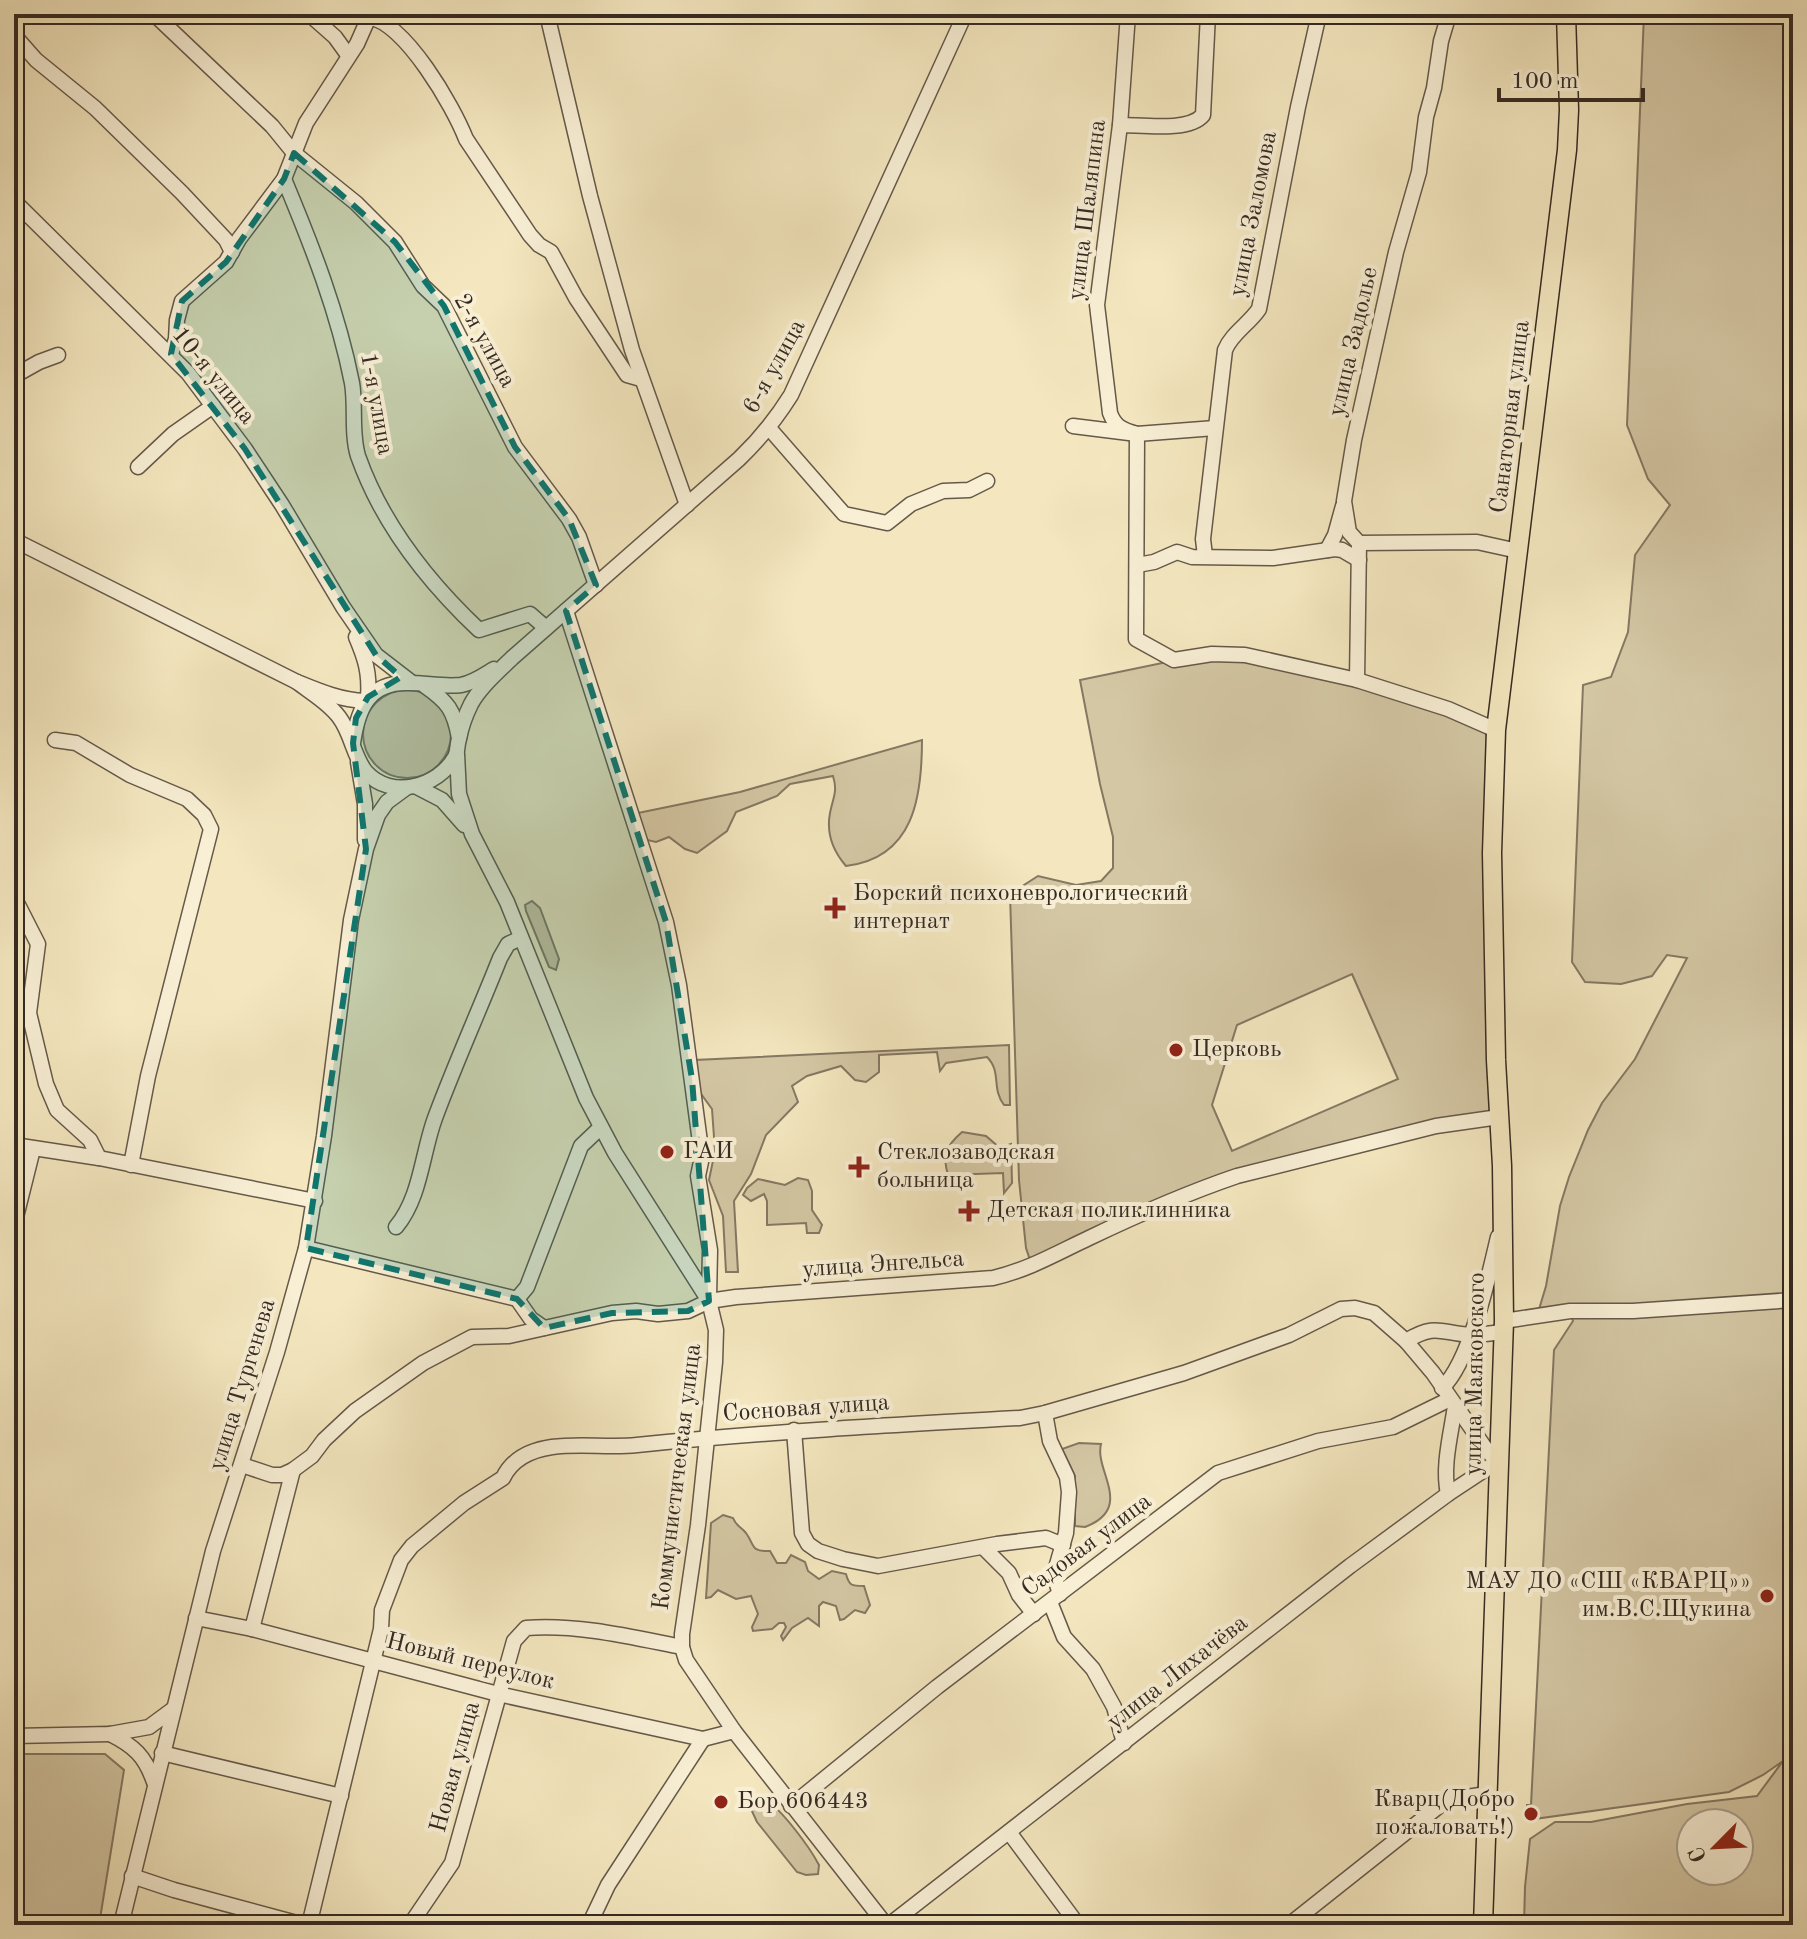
<svg xmlns="http://www.w3.org/2000/svg" width="1807" height="1939" font-family="'Old Standard TT',serif">
<rect width="100%" height="100%" fill="#f4e7bf"/>
<filter id="stains"><feTurbulence type="fractalNoise" baseFrequency=".0025" numOctaves="4"/><feColorMatrix values="0 0 0 0 .2 0 0 0 0 .09 0 0 0 0 .02 0 0 0 .5 -.17"/></filter>
<radialGradient id="worn" r=".72"><stop offset=".6" stop-color="#630" stop-opacity="0"/><stop offset="1" stop-color="#630" stop-opacity=".3"/></radialGradient>
<g fill="#d4c7a4" stroke="#847863" stroke-width="2" fill-rule="evenodd">
<path d="M1644,14H1793V1925H1524L1525,1887L1530,1839L1555,1822H1591L1687,1804L1757,1796L1783,1761L1763,1775L1729,1792L1527,1820V1805H1531L1554,1350L1573,1321L1569,1311L1537,1316L1546,1286L1560,1206L1569,1177L1588,1130L1602,1103L1635,1059L1687,958L1667,955L1652,976L1621,984L1585,982L1572,962L1583,685L1611,677L1628,632L1635,555L1670,505L1648,479L1627,425ZM1691,1823H1739V1871H1691Z"/>
<path d="M1196,656L1270,660L1496,730L1499,1117L1266,1168L1032,1266L1026,1248L1019,1180L1010,894L1038,876L1076,885L1101,881L1113,868V837L1100,784L1080,680ZM1352,974L1398,1079L1232,1151L1212,1105L1237,1025Z"/>
<circle cx="407" cy="734" r="44"/>
<path d="M922,740C922,797 914,858 846,866C833,851 826,834 830,813C833,797 838,792 833,776L790,784L777,796L736,812L727,831L697,853L685,849L669,837L656,842L647,840L638,813L740,792Z"/>
<polygon points="532,901 540,908 559,959 556,970 549,967 526,911 525,905"/>
<path d="M1009,1045L1010,1105H1004C991,1088 1002,1072 987,1057L946,1063L940,1071L937,1052L879,1055V1072L866,1082L855,1080L841,1066L807,1076L792,1086L798,1102L766,1135L751,1174L734,1201L738,1272H726L723,1216L709,1180L715,1151L712,1109L699,1091L695,1060Z"/>
<path d="M962,1132L986,1136L1000,1148L1011,1144L1012,1183L1004,1193L1003,1173L948,1175C942,1155 946,1146 962,1132Z"/>
<polygon points="798,1178 808,1180 812,1191 812,1210 822,1225 819,1233 807,1233 806,1223 767,1225 767,1201 764,1194 751,1201 743,1195 747,1188 758,1179 785,1185"/>
<path d="M1079,1443L1101,1444C1094,1471 1135,1508 1085,1527L1075,1526V1476L1062,1449Z"/>
<path d="M723,1515L733,1518C736,1526 741,1527 746,1533C755,1545 750,1552 770,1551L777,1563H786L791,1555L805,1562L808,1571L819,1579L832,1571L846,1574C849,1586 852,1586 864,1586L870,1605L865,1613L855,1610L844,1619L840,1620L836,1606L823,1602L819,1606V1626L808,1618L792,1628L783,1640L781,1636L786,1627L784,1623H779L772,1629L753,1631L752,1627L758,1614L751,1596L736,1599L718,1590L711,1597L706,1598L711,1523Z"/>
<polygon points="14,1754 105,1754 124,1770 99,1925 14,1925"/>
<path d="M765,1799C782,1810 809,1846 819,1865L818,1874L806,1875L797,1872L757,1822L751,1809L756,1801Z"/>
</g>
<g fill="none" stroke-linecap="round" stroke-linejoin="round">
<defs>
<g id="minor">
<polyline points="154,14 272,126 294,153 356,203 395,242 423,286 444,306 515,447 569,519 579,537 596,585"/>
<polyline points="309,14 335,37 348,55"/>
<polyline points="547,14 590,196 632,350 687,505"/>
<path d="M1128,14L1120,125L1097,305L1110,413C1115,427 1123,430 1137,434L1136,639L1174,660L1212,654L1245,655L1357,680L1448,709L1496,730"/>
<path d="M369,17C406,24 453,106 466,139L530,235L539,245L551,252L576,298L627,375L641,379"/>
<polyline points="14,35 36,60 95,108 182,193 226,240 232,252"/>
<path d="M1120,125C1142,125 1189,132 1203,115L1208,14"/>
<path d="M284,179C312,246 338,312 352,383C356,406 351,433 358,456C382,524 427,581 479,630L530,614L546,628"/>
<polyline points="14,201 188,373 245,449 282,505 343,607 376,655 411,682"/>
<polyline points="171,354 176,339 177,320 182,301 226,262 239,239 284,179 306,123 357,44 369,17"/>
<polyline points="14,376 39,362 58,355"/>
<polyline points="1073,426 1137,434 1215,428"/>
<polyline points="769,428 844,514 887,523 911,504 943,491 969,490 987,481"/>
<polyline points="138,467 173,434 213,406"/>
<path d="M14,540L297,682C319,691 340,700 365,701"/>
<polyline points="1359,543 1477,542 1518,551"/>
<polyline points="1327,550 1335,535 1343,506"/>
<path d="M1205,556L1203,539L1225,350C1232,333 1249,324 1259,309L1298,107L1319,14"/>
<polyline points="1137,565 1154,562 1177,552 1192,557 1273,558 1335,549 1342,550 1359,560"/>
<polyline points="566,611 666,922 679,985 702,1157 698,1176 710,1250 709,1298"/>
<path d="M356,637C365,658 370,673 368,697"/>
<polyline points="1357,680 1359,543 1349,532 1344,501 1354,440 1396,252 1419,172 1426,117 1434,88 1441,41 1449,14"/>
<path d="M297,682C310,692 329,703 339,717C352,734 353,756 366,772C391,800 438,787 455,757C458,751 457,745 459,739C461,728 466,714 471,704C480,687 498,672 512,658L739,459C760,439 776,419 791,395L965,14"/>
<path d="M425,686C448,702 454,710 459,738"/>
<polyline points="55,740 76,743 130,775 187,799 204,815 211,829 148,1076 131,1165"/>
<path d="M353,743C358,708 369,681 410,683C427,683 443,687 461,685C473,683 484,675 494,669"/>
<polyline points="457,754 459,794 472,834 507,902 586,1098 615,1153 709,1301 716,1330 715,1362 698,1525 682,1634 682,1647 686,1660 734,1731 886,1925"/>
<polyline points="358,762 365,804 365,840"/>
<polyline points="415,786 442,800 464,825"/>
<polyline points="14,897 38,944 29,1013 46,1084 57,1110 90,1140 99,1158"/>
<polyline points="14,1145 99,1158 315,1201"/>
<polyline points="14,1225 33,1149"/>
<path d="M396,1227C421,1197 422,1153 435,1118C455,1064 479,1011 500,958L508,944L521,938"/>
<polyline points="306,1248 517,1299 531,1319 544,1328"/>
<polyline points="517,1299 527,1287 581,1146 601,1127"/>
<polyline points="1504,1321 1570,1311 1633,1311 1793,1300"/>
<path d="M1442,1388C1470,1362 1489,1276 1498,1237"/>
<polyline points="1045,1413 1050,1441 1067,1477 1069,1492 1066,1533 1054,1575 1060,1594"/>
<polyline points="794,1430 802,1533 808,1544 818,1551 843,1559 878,1566 997,1544 1046,1538 1063,1545"/>
<path d="M242,1465L272,1475H282L293,1470L312,1456L324,1440L355,1411L423,1363L472,1337L509,1336L612,1313L636,1311L658,1314L688,1311L709,1301L736,1297L993,1278C1028,1270 1057,1253 1089,1238C1137,1215 1187,1193 1237,1176L1436,1126L1499,1117"/>
<path d="M1448,1494C1442,1466 1451,1434 1455,1406"/>
<polyline points="984,1548 1009,1573 1019,1595 1034,1614"/>
<polyline points="1050,1602 1064,1637 1093,1669 1114,1707 1124,1743"/>
<polyline points="196,1618 252,1629 498,1694 703,1739 734,1731"/>
<polyline points="252,1629 293,1470"/>
<path d="M110,1734C134,1746 145,1756 154,1782"/>
<polyline points="14,1736 110,1734 149,1727 172,1710"/>
<polyline points="162,1753 341,1796"/>
<polyline points="791,1806 937,1687 1218,1473 1318,1441 1393,1427 1450,1399"/>
<polyline points="1009,1832 1078,1925"/>
<polyline points="132,1876 174,1890 304,1925"/>
<polyline points="121,1925 213,1551 277,1352 306,1248 324,1136 351,920 366,849 378,815 387,802 406,788"/>
<path d="M312,1925L311,1917L381,1629L382,1610L401,1560L412,1546L464,1503L503,1478C512,1459 531,1450 552,1447C580,1443 609,1448 637,1445C764,1432 892,1425 1020,1418L1045,1413L1184,1373L1289,1335L1341,1309L1355,1308L1374,1313L1406,1341C1436,1323 1440,1333 1470,1335C1481,1335 1492,1333 1503,1332"/>
<path d="M410,1925L452,1863L514,1641L526,1628C578,1624 631,1637 682,1647"/>
<polyline points="589,1925 608,1885 703,1739"/>
<polyline points="889,1925 1350,1566 1448,1494 1498,1461 1488,1452 1433,1373 1406,1341"/>
<polyline points="1289,1925 1439,1806 1453,1799 1487,1794"/>
</g>
<polyline id="major" points="1483,1925 1504,1321 1502,1166 1496,1060 1492,853 1496,730 1567,150 1569,110 1566,14"/>
</defs>
<use href="#minor" stroke="#655949" stroke-width="17"/>
<use href="#major" stroke="#352a22" stroke-width="21"/>
<use href="#minor" stroke="#f8efd5" stroke-width="14"/>
<use href="#major" stroke="#f4e7bf" stroke-width="18"/>
</g>
<path fill="#0f766e" fill-opacity="0.2" stroke="#0f766e" stroke-width="6" stroke-dasharray="16 10" stroke-linejoin="round" d="M294,153L395,242L444,306L515,447L569,519L596,585L566,611L666,922L692,1079L709,1301L688,1311L612,1313L544,1328L517,1299L306,1248L366,849L353,743L356,718L368,697L401,677L376,655L245,449L171,354L182,301L226,262L284,179Z"/>
<g fill="#8f2418" stroke="#f8efd5" stroke-width="3">
<path d="M831 896h8v8h8v8h-8v8h-8v-8h-8v-8h8z"/>
<circle cx="1176" cy="1050" r="8"/>
<circle cx="667" cy="1152" r="8"/>
<path d="M855 1155h8v8h8v8h-8v8h-8v-8h-8v-8h8z"/>
<path d="M965 1199h8v8h8v8h-8v8h-8v-8h-8v-8h8z"/>
<circle cx="1767" cy="1596" r="8"/>
<circle cx="721" cy="1802" r="8"/>
<circle cx="1531" cy="1814" r="8"/>
</g>
<g text-anchor="middle" dominant-baseline="central" stroke-width="8" stroke-linejoin="round" paint-order="stroke">
<g font-size="24" fill="#352a22" stroke="#f8efd5">
<text transform="translate(1088 210) rotate(-83)">улица Шаляпина</text>
<text transform="translate(1254 214) rotate(-79)">улица Заломова</text>
<text transform="translate(484 341) rotate(61)">2-я улица</text>
<text transform="translate(1354 342) rotate(-77)">улица Задолье</text>
<text transform="translate(775 367) rotate(-61)">6-я улица</text>
<text transform="translate(213 376) rotate(51)">10-я улица</text>
<text transform="translate(376 404) rotate(80)">1-я улица</text>
<text transform="translate(1511 417) rotate(-83)">Санаторная улица</text>
<text transform="translate(883 1265) rotate(-4)">улица Энгельса</text>
<text transform="translate(1476 1374) rotate(-89)">улица Маяковского</text>
<text transform="translate(243 1385) rotate(-73)">улица Тургенева</text>
<text transform="translate(806 1409) rotate(-4)">Сосновая улица</text>
<text transform="translate(678 1477) rotate(-83)">Коммунистическая улица</text>
<text transform="translate(1087 1546) rotate(-37)">Садовая улица</text>
<text transform="translate(470 1662) rotate(14)">Новый переулок</text>
<text transform="translate(1178 1673) rotate(-38)">улица Лихачёва</text>
<text transform="translate(456 1767) rotate(-75)">Новая улица</text>
</g>
<g font-size="24" fill="#352a22" stroke="#f8efd5" text-anchor="start">
<text x="853" y="894">Борский психоневрологический<tspan x="853" dy="28">интернат</tspan></text>
<text x="1192" y="1050">Церковь</text>
<text x="683" y="1152">ГАИ</text>
<text x="877" y="1153">Стеклозаводская<tspan x="877" dy="28">больница</tspan></text>
<text x="987" y="1211">Детская поликлинника</text>
<text x="1751" y="1582" text-anchor="end">МАУ ДО «СШ «КВАРЦ»»<tspan x="1751" dy="28">им.В.С.Щукина</tspan></text>
<text x="1515" y="1800" text-anchor="end">Кварц(Добро<tspan x="1515" dy="28">пожаловать!)</tspan></text>
<text x="737" y="1802">Бор 606443</text>
</g>
</g>
<rect width="1807" height="1939" fill="none" stroke="#f4e7bf" stroke-width="48"/>
<rect x="16" y="16" width="1775" height="1907" fill="none" stroke="#352a22" stroke-width="4"/>
<rect x="24" y="24" width="1759" height="1891" fill="none" stroke="#352a22" stroke-width="2"/>
<g transform="translate(1715 1847) rotate(246)"><circle r="38" fill="#f8efd5" stroke="#aaa08d" stroke-width="2"/>
<path d="M0-6L14 30L0 20L-14 30Z" fill="#8f2418"/>
<text y="-12" font-size="22" font-weight="bold" text-anchor="middle" fill="#352a22">С</text>
</g>
<path d="M1499 88v12h144v-12" fill="none" stroke="#352a22" stroke-width="4"/>
<text x="1511" y="88" font-size="24" fill="#352a22" stroke="#f8efd5" stroke-width="6" paint-order="stroke">100 m</text>
<rect width="100%" height="100%" filter="url(#stains)"/>
<rect width="100%" height="100%" fill="url(#worn)"/>
</svg>
